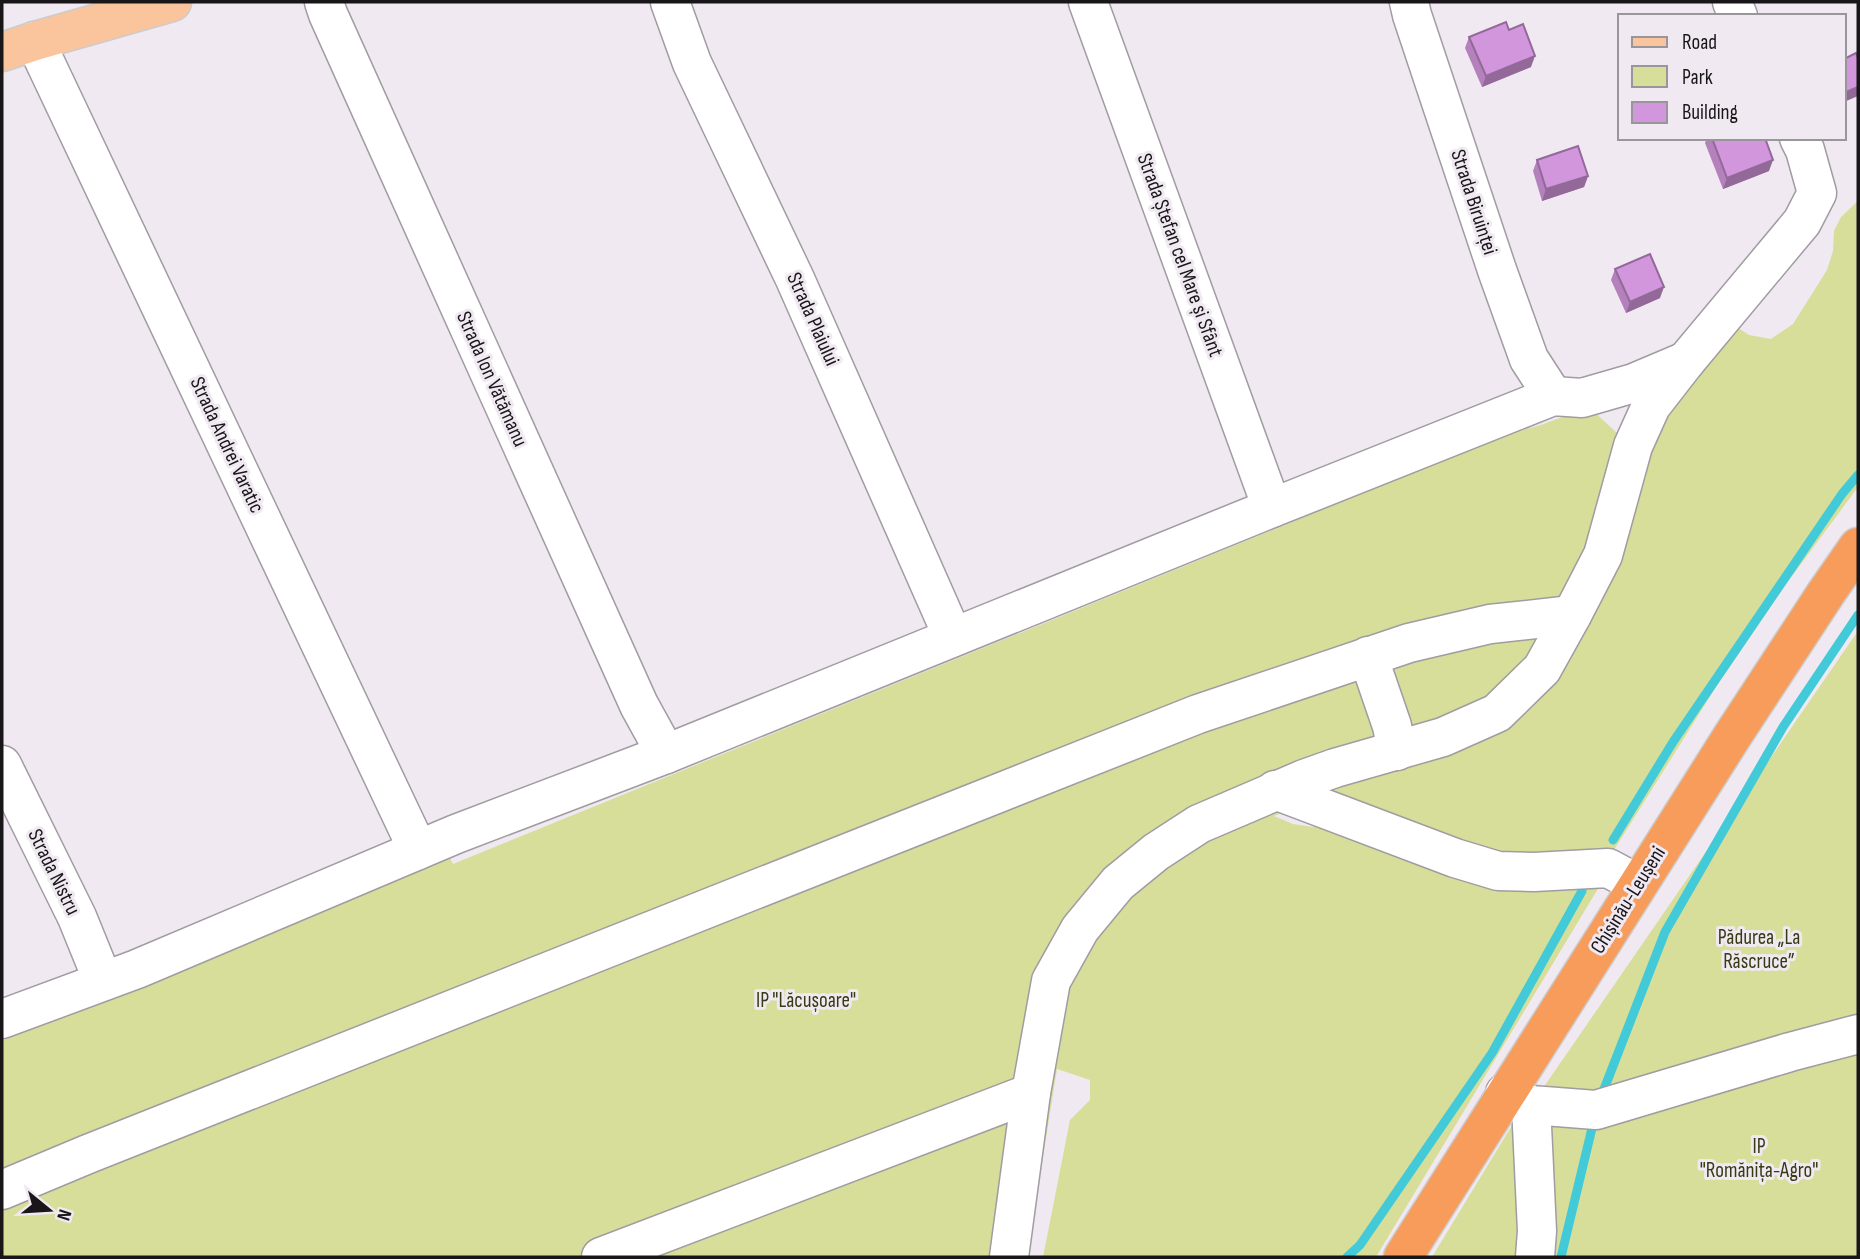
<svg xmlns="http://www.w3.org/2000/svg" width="1860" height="1259" font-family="'Sofia Sans Condensed',sans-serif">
<rect width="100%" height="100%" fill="#f0e9f1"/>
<g fill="#d7de99">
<polygon points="1858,201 1858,487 1784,587 1716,687 1614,850 1501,858 1335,794 1334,792 1274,816 1293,824 1313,827 1324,822 1602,882 1376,1257 1043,1257 1070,1120 1090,1100 1090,1080 1057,1069 1027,1257 2,1257 2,1041 438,862 450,858 453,864 1290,523 1466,445 1541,425 1589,407 1617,433 1634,475 1639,444 1731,323 1749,335 1771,339 1793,324 1827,270 1833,251 1834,231 1841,217"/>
<polygon points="1858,631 1858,1257 1432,1257 1514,1122 1541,1091"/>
</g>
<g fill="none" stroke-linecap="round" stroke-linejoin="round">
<g stroke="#43cad8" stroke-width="9">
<polyline points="1613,840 1673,742 1842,494 1858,475"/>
<polyline points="1601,1097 1665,932 1783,727 1858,615"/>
<polyline points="1347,1257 1360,1245 1492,1053 1582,891"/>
<polyline points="1561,1257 1594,1120"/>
</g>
<defs>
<g id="minor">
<polyline points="324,2 328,14 639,705 666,754"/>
<polyline points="670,2 692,63 795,279 953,637"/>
<polyline points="1088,2 1272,508"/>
<polyline points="1409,2 1412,15 1497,270 1529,359 1553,396"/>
<polyline points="1732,2 1738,16"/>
<polyline points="35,41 418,850"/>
<polyline points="1368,656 1392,726 1397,751"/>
<polyline points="2,765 77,917 103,981"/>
<polyline points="1275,790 1455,858 1498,871 1534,872 1608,868 1638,884"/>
<polyline points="2,1019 137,969 456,834 666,754 1272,508 1553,396 1582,398 1634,383 1686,361"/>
<polyline points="1505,1093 1531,1105 1596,1110 1790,1052 1858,1034"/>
<polyline points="1531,1105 1537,1231 1535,1257"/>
<polyline points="2,1190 88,1154 1198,714 1409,643 1490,624 1572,615"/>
<polyline points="601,1257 1031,1093"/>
<polyline points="1009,1257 1031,1093 1051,981 1080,929 1118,883 1156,852 1199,824 1304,779 1335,768 1443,737 1497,713 1542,669 1572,615 1603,555 1633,446 1651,406 1686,361 1802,222 1817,193 1805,150 1799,138"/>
</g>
<polyline id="major" points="2,52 35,41 172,2"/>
<polyline id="highway" points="1403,1257 1733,735 1826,593 1858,547"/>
</defs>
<use href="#minor" stroke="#a19ba2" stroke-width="41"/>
<use href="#major" stroke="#ccc" stroke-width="41"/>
<use href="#highway" stroke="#ccc" stroke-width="41"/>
<use href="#minor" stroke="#fff" stroke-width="38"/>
<use href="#major" stroke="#fac49c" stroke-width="38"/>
<use href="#highway" stroke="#f79c5a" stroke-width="38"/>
</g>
<g fill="#b481bc">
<polygon points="1509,30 1531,67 1482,87 1465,48 1469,37"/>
<polygon points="1707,138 1765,138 1769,171 1723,189 1705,143"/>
<polygon points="1537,160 1588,176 1584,187 1542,201 1533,171"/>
<polygon points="1615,269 1660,298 1626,313 1611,280"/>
</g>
<g fill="#926999">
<polygon points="1535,56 1531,67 1482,87 1486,76"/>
<polygon points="1858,87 1858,96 1844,102 1844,93"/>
<polygon points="1773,160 1769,171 1723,189 1727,178"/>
<polygon points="1588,176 1584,187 1542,201 1546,189"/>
<polygon points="1664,287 1660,298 1626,313 1630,302"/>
</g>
<g fill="#d196db" stroke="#926999" stroke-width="2">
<polygon points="1506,22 1509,30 1523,24 1535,56 1486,76 1469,37"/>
<polygon points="1856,53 1858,58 1858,87 1844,93 1844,59"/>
<polygon points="1712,138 1765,138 1773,160 1727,178"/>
<polygon points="1578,146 1588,176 1546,189 1537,160"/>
<polygon points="1650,254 1664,287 1630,302 1615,269"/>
</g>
<g text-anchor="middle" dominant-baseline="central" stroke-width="6" stroke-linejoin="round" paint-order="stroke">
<g font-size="21" fill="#191619" stroke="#f0e9f1">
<text transform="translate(1474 202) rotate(72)">Strada Biruinței</text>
<text transform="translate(1180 255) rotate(70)">Strada Ștefan cel Mare și Sfânt</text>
<text transform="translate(813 319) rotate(66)">Strada Plaiului</text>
<text transform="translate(492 379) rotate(66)">Strada Ion Vătămanu</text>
<text transform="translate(227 445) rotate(65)">Strada Andrei Varatic</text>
<text transform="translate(54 872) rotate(64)">Strada Nistru</text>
<text transform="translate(1628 900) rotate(-58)">Chișinău-Leușeni</text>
</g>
<g font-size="21" fill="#383a14" stroke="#f0e9f1">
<text x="1759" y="937">Pădurea „La<tspan x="1759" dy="24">Răscruce”</tspan></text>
<text x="806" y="1000">IP "Lăcușoare"</text>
<text x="1759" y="1146">IP<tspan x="1759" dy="24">"Romănița-Agro"</tspan></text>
</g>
</g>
<rect width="1860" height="1259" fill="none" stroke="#191619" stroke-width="7"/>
<rect x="1618" y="14" width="228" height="126" fill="#f0e9f1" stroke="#9a959b" stroke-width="2"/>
<rect x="1632" y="37" width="35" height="10" fill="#fac49c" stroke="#9a959b" stroke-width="2"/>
<text x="1682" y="49" font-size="21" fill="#191619">Road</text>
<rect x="1632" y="66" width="35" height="21" fill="#d7de99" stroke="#9a959b" stroke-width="2"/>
<text x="1682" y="84" font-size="21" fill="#191619">Park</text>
<rect x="1632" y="102" width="35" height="21" fill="#d196db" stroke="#9a959b" stroke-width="2"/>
<text x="1682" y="119" font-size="21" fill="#191619">Building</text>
<g transform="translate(49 1210) rotate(108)" stroke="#f0e9f1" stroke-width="5" paint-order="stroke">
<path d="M0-5L12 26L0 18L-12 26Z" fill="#191619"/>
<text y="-10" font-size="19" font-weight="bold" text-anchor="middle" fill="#191619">N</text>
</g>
</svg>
